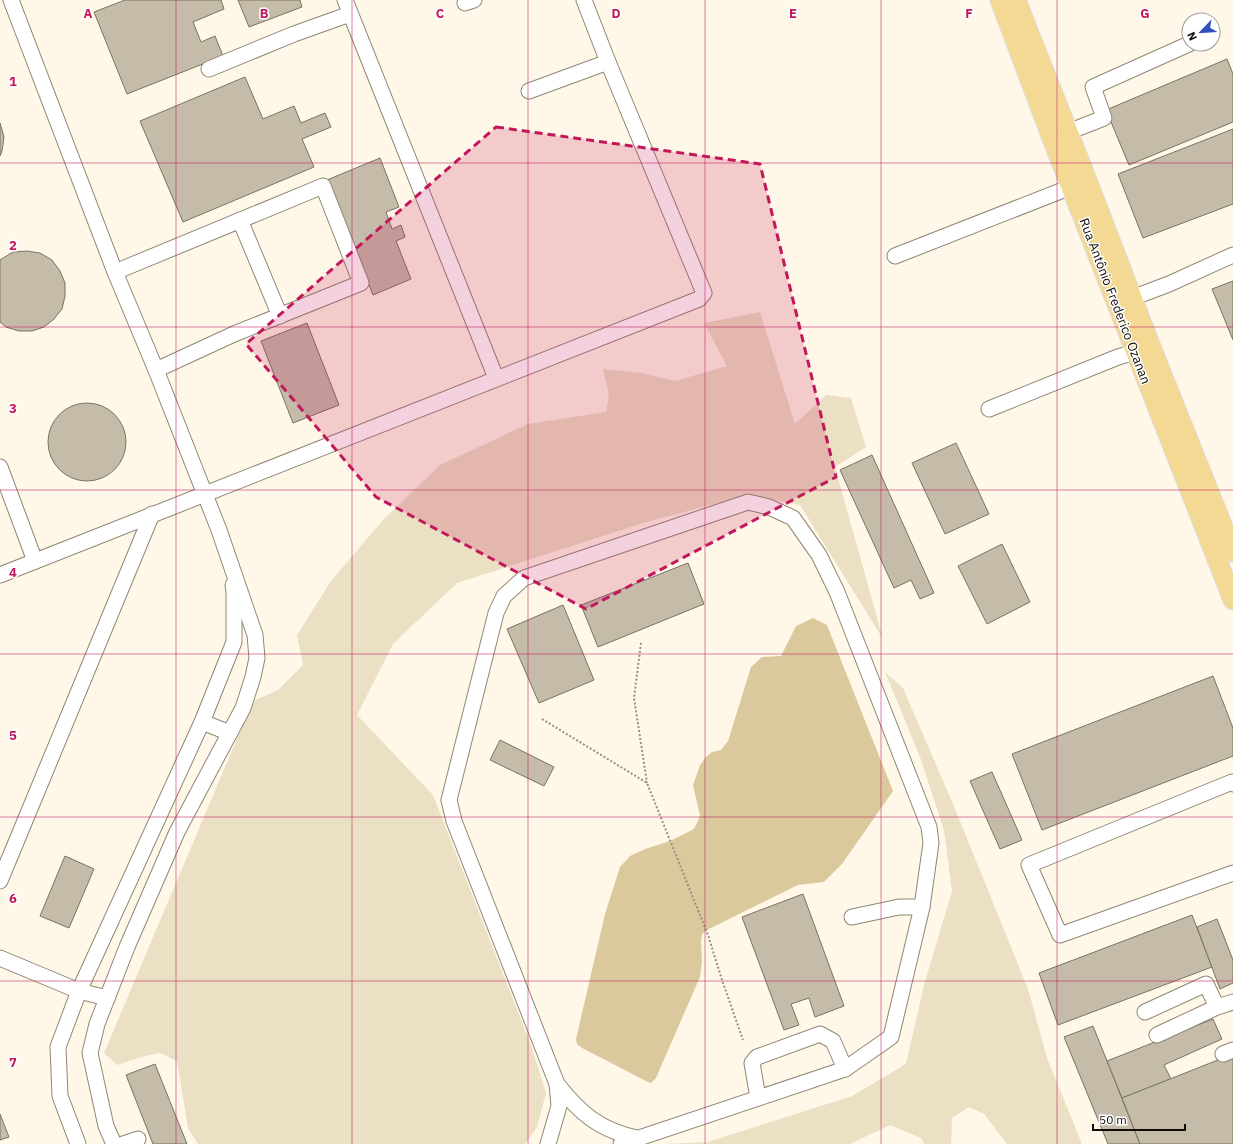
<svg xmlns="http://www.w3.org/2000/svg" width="1233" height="1144" font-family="'IBM Plex Sans',sans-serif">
<rect width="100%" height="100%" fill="#fff8e8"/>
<g fill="#ebdfc4">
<polygon points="760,312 795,424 826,395 851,398 866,447 835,467 883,639 800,505 748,495 643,523 457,583 393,644 357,715 433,795 531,1045 546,1093 537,1127 525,1144 198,1144 188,1128 177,1061 160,1053 145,1056 117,1065 104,1053 253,701 278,690 303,665 297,635 331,581 383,520 440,465 528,424 606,412 609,395 603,369 642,373 675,381 727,366 704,323"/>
<polygon points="885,672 903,688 953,804 1028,989 1047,1058 1082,1144 1007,1144 984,1114 969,1107 952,1118 951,1144 924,1144 921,1138 890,1125 850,1144 665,1144 708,1142 852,1096 906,1064 924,985 952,891 944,830 920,757"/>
</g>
<polygon fill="#dbc99d" points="813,618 827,625 893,791 842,864 824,882 798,885 709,929 702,934 701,941 702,961 700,977 656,1078 651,1083 648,1082 582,1048 577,1044 576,1039 605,914 620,867 630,856 645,849 670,841 694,829 700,816 693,785 700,765 706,757 712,752 721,750 728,741 751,667 762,657 781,656 796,626"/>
<g fill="#c4bba8" stroke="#7a7361">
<polygon points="125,0 221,0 224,9 193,22 201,42 215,36 223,56 127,94 94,12"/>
<polygon points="238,0 300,0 302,7 249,27"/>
<polygon points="1227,59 1233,74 1233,122 1129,165 1106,110"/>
<polygon points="245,77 263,119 294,106 301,123 325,113 331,127 302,139 314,167 183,222 140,121"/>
<polygon points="0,123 4,137 2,151 0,156"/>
<polygon points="1233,129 1233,204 1143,238 1118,174"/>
<polygon points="380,158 399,207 386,212 392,229 401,225 405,237 396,241 411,279 373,295 327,180"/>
<polygon points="27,251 40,253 52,260 60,271 65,283 65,296 62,309 54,319 44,327 32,331 19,331 6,327 0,322 0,260 13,252"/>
<polygon points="1233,281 1233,340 1212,289"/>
<polygon points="307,323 339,405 293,423 261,341"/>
<circle cx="87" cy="442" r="39"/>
<polygon points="956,443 989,514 945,534 912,463"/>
<polygon points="872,455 934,593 920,599 911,580 894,588 840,470"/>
<polygon points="1002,544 1030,602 987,624 958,566"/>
<polygon points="688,563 704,604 598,647 581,605"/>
<polygon points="563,605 594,680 539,703 507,629"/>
<polygon points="1213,676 1233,728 1233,756 1042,830 1012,754"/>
<polygon points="500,740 554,767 544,786 490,760"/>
<polygon points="992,772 1022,840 1000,849 970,781"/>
<polygon points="65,856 94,869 69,928 40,916"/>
<polygon points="803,894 844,1006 815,1017 809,998 791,1004 799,1025 784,1030 742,917"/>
<polygon points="1192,915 1212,967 1058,1025 1039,973"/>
<polygon points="1217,919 1233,960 1233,983 1220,989 1197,927"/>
<polygon points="1213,1019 1222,1039 1164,1065 1171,1079 1122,1098 1107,1061"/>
<polygon points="1093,1026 1107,1061 1140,1144 1108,1144 1064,1037"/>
<polygon points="1233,1054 1233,1144 1140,1144 1122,1098"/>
<polygon points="155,1064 187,1144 153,1144 126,1075"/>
<polygon points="0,1114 9,1137 0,1140"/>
</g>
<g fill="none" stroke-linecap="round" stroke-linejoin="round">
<defs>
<g id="minor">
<polyline points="11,0 115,272 156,370 219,530 255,635 257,658 253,677 243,708 177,832 127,947 97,1024 90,1053 106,1126 114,1144"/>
<polyline points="345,0 496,378"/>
<polyline points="465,3 474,0"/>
<polyline points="209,69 294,34 350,14"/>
<polyline points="529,91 608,62"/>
<polyline points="1060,137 1068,132 1104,118 1093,87 1189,44"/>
<polyline points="240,220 280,316"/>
<polyline points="895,256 1081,183"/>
<polyline points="115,272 323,186 361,283 234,334 156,370"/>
<polyline points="1124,303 1132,298 1169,284 1233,255"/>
<polyline points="989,409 1118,357 1146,349"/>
<polyline points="0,467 35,561"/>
<polyline points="0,575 699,299 704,293 608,62 584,0"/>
<polyline points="202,722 230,733"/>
<polyline points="1233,784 1232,782 1029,865 1060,935 1233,873"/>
<polyline points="0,881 152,514"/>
<polyline points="852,917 899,907 922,907"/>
<polyline points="0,958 79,991 107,998"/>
<polyline points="1217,1007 1233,1002"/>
<polyline points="1145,1012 1206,984 1217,1007 1157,1035"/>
<polyline points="1223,1054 1233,1050"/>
<path d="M557,1084C580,1113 599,1130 637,1138"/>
<polyline points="758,1098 752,1063 757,1057 820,1034 833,1041 845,1069"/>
<polyline points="78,1144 60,1096 58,1047 79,991 202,722 234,642 234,592 233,585"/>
<polyline points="123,1144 138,1139"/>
<polyline points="548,1144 559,1106 557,1084 454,821 449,800 496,613 504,596 524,578 748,502 769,507 793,518 819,555 837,592 929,827 931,843 922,907 891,1037 845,1069 621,1144"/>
</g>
<g id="major">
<polyline points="1000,0 1053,141 1233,600"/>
<polyline points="1016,0 1087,180 1151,347 1233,552"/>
</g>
</defs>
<use href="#minor" stroke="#8f8775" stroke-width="17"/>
<use href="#major" stroke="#dedddc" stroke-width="21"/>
<g stroke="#958f84" stroke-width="2" stroke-dasharray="2 2" stroke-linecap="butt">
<polyline points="641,643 634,698 647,783"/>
<polyline points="542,719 647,783 708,935 722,980 743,1040"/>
</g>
<use href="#minor" stroke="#fff" stroke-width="15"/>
<use href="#major" stroke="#f4d995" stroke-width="19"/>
</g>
<path fill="#c2185b" fill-opacity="0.2" stroke="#c2185b" stroke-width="3" stroke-dasharray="8 5" stroke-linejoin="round" d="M496,127L760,164L836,477L586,609L376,497L246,344Z"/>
<path fill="none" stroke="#c2185b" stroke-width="1" stroke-opacity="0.55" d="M176,0V1144M352,0V1144M528,0V1144M705,0V1144M881,0V1144M1057,0V1144M0,163H1233M0,327H1233M0,490H1233M0,654H1233M0,817H1233M0,981H1233"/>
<g text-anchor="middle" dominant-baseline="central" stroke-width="3" stroke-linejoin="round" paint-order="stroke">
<g font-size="13" fill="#100d07" stroke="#fff">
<text transform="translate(1115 301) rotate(69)">Rua Antônio Frederico Ozanan</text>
</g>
</g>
<g font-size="13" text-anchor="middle" font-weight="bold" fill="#c2185b" stroke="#fff" stroke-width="3" stroke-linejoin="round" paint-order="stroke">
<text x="88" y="18">A</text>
<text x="264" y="18">B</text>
<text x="440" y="18">C</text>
<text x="616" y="18">D</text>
<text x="793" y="18">E</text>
<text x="969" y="18">F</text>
<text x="1145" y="18">G</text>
<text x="13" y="86">1</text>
<text x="13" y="250">2</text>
<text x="13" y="413">3</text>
<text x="13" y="577">4</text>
<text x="13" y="740">5</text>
<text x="13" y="903">6</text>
<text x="13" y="1067">7</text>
</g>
<g transform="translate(1201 32) rotate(245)"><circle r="19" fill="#ffffff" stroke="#9f9e9c"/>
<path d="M0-3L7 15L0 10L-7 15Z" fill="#324fc0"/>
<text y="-6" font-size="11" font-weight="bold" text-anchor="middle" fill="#100d07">N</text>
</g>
<path d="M1093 1124v6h92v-6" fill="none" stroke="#100d07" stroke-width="2"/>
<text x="1099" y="1124" font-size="12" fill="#100d07" stroke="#ffffff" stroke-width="3" paint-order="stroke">50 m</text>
</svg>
